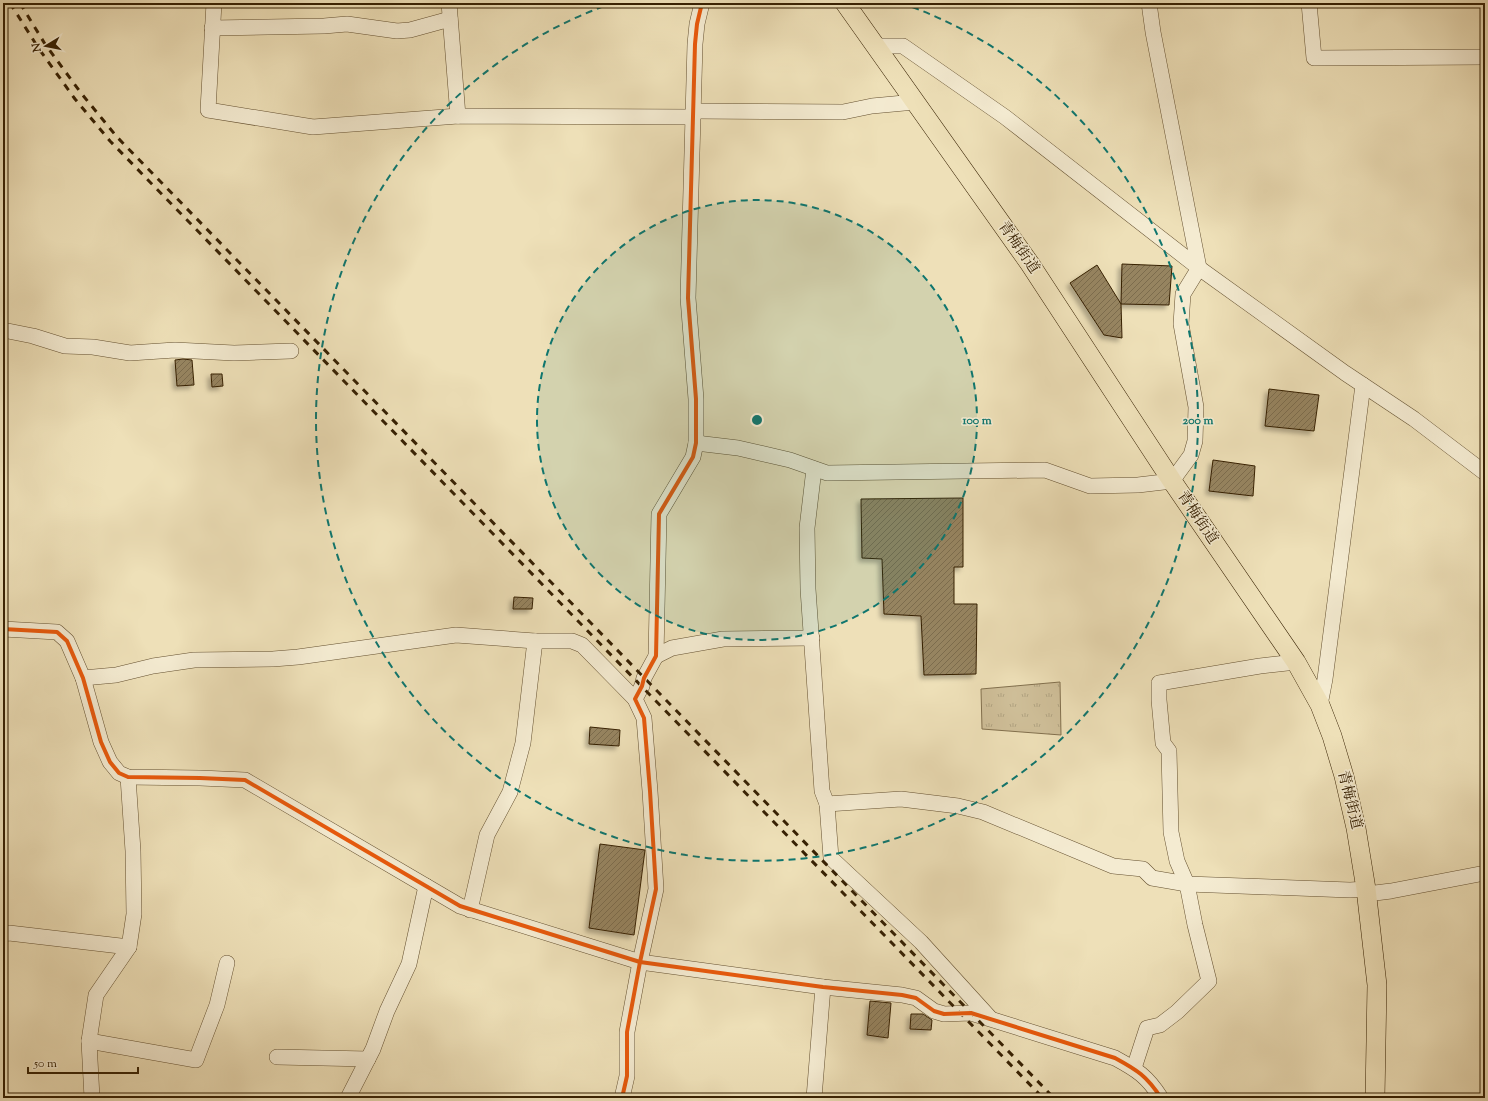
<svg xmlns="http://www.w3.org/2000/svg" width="1488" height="1101" font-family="'Sorts Mill Goudy','Noto Serif JP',serif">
<defs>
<pattern id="park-tufts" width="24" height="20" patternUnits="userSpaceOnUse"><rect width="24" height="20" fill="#cfbf99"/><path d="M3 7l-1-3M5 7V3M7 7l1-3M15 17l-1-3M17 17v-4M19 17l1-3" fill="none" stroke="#b2a482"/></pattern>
<pattern id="building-hatch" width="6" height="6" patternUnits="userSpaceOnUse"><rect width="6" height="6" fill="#968461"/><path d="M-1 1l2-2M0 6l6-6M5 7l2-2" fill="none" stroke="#7b6c4e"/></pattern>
<filter id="shadow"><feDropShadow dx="-3.5" dy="3.5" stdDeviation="2" flood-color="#0004"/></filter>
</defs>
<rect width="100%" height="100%" fill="#eee0b8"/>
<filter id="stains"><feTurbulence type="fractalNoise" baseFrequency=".005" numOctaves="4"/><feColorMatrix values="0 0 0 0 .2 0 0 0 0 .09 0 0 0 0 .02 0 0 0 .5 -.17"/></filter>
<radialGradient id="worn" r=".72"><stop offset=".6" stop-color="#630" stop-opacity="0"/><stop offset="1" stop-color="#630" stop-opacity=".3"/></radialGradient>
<polygon fill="url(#park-tufts)" stroke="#82704e" points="1060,682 1061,735 982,729 981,689"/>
<g fill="url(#building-hatch)" stroke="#362002" filter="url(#shadow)">
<polygon points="1122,264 1172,266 1169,305 1121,304"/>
<polygon points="1097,265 1121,304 1122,338 1104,335 1070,283"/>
<polygon points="183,359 192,360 194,385 177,386 175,360"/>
<polygon points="211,374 222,374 223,386 212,387"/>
<polygon points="1269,389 1319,395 1314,431 1265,426"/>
<polygon points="1213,460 1255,466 1253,496 1209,491"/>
<polygon points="963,498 963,567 954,567 954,604 977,604 976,674 924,675 921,616 884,614 882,559 862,558 861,499"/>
<polygon points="514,597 533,598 532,609 513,609"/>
<polygon points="590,727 620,730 619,746 589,744"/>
<polygon points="600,844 645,850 634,935 589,928"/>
<polygon points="870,1001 891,1003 888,1038 867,1035"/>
<polygon points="911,1014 923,1014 932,1020 931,1030 910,1029"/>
</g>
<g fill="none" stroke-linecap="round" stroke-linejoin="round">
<defs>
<g id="minor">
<polyline points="214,3 208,110 313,127 458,116 693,117"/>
<polyline points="449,3 458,116"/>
<polyline points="1309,3 1314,58 1485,57"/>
<polyline points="212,28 324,26 347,24 397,31 410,30 450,19"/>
<polyline points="877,46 903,46 1005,117 1199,268 1345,373 1414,419 1485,473"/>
<polyline points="694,111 843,112 872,106 915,102"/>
<polyline points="3,330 33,336 65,346 93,347 130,353 175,350 234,353 291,351"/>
<polyline points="696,443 738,448 790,460 827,473 1045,470 1090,486 1138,485 1172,481 1191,455 1195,441 1196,407 1181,324 1183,294 1199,268 1153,32 1149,3"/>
<polyline points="814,469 807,528 808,589 822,791 827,804"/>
<path d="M3,629L57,632L67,641L83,678L101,742L110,762L119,773L128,777L200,778L245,780L460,906L640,962L823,987L902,995L916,998L934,1011L944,1014L971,1013L1115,1058C1137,1070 1147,1076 1161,1098"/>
<polyline points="656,656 672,648 723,639 812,638"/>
<polyline points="83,678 116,675 153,666 194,660 273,659 298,657 456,635 535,641 572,641 582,645 635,699"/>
<polyline points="1320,705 1325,679 1363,385"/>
<polyline points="1367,894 1391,891 1485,873"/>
<polyline points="470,910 487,835 510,792 523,743 535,641"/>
<polyline points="3,934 9,933 129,947"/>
<polyline points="990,1018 921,942 831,858 827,804 901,799 958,806 983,812 1113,866 1143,869 1152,878 1187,884 1350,890 1366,889"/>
<polyline points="89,1041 196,1060 217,1005 227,963"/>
<polyline points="277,1057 368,1059"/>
<polyline points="1134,1068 1147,1028 1160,1025 1177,1012 1209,981 1195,925 1187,884 1177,861 1171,832 1169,751 1163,743 1159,700 1159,683 1260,666 1296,662"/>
<polyline points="92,1098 89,1041 96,995 129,947 134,914 133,851 128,777"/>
<polyline points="348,1098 373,1049 387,1011 409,964 426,886"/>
<polyline points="622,1098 627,1076 627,1032 640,962 656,889 650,791 644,718 635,699 642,686 644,678 656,656 659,514 693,457 696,443 696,399 688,298 695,44 697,24 702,3"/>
<polyline points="814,1098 823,987"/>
</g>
<polyline id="major" points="845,3 1030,264 1172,481 1296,662 1320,705 1332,736 1344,776 1356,828 1366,889 1377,985 1375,1098"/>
</defs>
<use href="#minor" stroke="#645030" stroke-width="16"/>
<use href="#major" stroke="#362002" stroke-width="20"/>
<use href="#minor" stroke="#f4ebd1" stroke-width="15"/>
<use href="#major" stroke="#eee0b8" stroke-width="19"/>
<g stroke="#362002" stroke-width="3" stroke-dasharray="7 7" stroke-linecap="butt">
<polyline points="10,3 39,49 75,99 110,141 1043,1098"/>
<polyline points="20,3 45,44 81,93 117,137 1054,1098"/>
</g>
<defs>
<g id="cycleway">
<path d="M3,629L57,632L67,641L83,678L101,742L110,762L119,773L128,777L200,778L245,780L460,906L640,962L823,987L902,995L916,998L934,1011L944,1014L971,1013L1115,1058C1137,1070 1147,1076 1161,1098"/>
<polyline points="622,1098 627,1076 627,1032 640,962 656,889 650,791 644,718 635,699 642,686 644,678 656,656 659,514 693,457 696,443 696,399 688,298 695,44 697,24 702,3"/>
</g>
</defs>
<use href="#cycleway" stroke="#f4ebd1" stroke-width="6"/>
<use href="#cycleway" stroke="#e8590c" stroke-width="4"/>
</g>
<circle cx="757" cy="420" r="220" fill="#0f766e" fill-opacity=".12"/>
<g fill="none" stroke="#0f766e" stroke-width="2" stroke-dasharray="7 5">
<circle cx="757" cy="420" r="220"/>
<path d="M901 3A441 441 0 1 1 613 3"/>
</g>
<g text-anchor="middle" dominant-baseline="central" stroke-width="3" stroke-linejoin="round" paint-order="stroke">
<g font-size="15" fill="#362002" stroke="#f4ebd1">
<text transform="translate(1018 248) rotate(55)">青梅街道</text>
<text transform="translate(1197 518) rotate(56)">青梅街道</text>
<text transform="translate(1349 800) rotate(76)">青梅街道</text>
</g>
</g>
<circle cx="757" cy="420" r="6" fill="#0f766e" stroke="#f4ebd1" stroke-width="2"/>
<g font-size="12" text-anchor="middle" font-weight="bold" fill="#0f766e" stroke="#f4ebd1" stroke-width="3" stroke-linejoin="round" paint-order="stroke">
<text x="977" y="424">100 m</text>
<text x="1198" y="424">200 m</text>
</g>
<rect width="1488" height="1101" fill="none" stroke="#eee0b8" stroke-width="16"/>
<rect x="4" y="4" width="1480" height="1093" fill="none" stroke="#362002" stroke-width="2"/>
<rect x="8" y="8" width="1472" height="1085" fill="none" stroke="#362002"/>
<g transform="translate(46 46) rotate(260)" stroke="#f4ebd1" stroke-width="3" paint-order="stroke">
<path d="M0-3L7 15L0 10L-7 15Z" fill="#362002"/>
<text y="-6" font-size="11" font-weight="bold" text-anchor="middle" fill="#362002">N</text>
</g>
<path d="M28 1067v6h110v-6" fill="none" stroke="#362002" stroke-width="2"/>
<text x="34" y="1067" font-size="12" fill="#362002" stroke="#f4ebd1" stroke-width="3" paint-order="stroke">50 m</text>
<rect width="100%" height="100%" filter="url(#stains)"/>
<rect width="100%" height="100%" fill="url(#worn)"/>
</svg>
